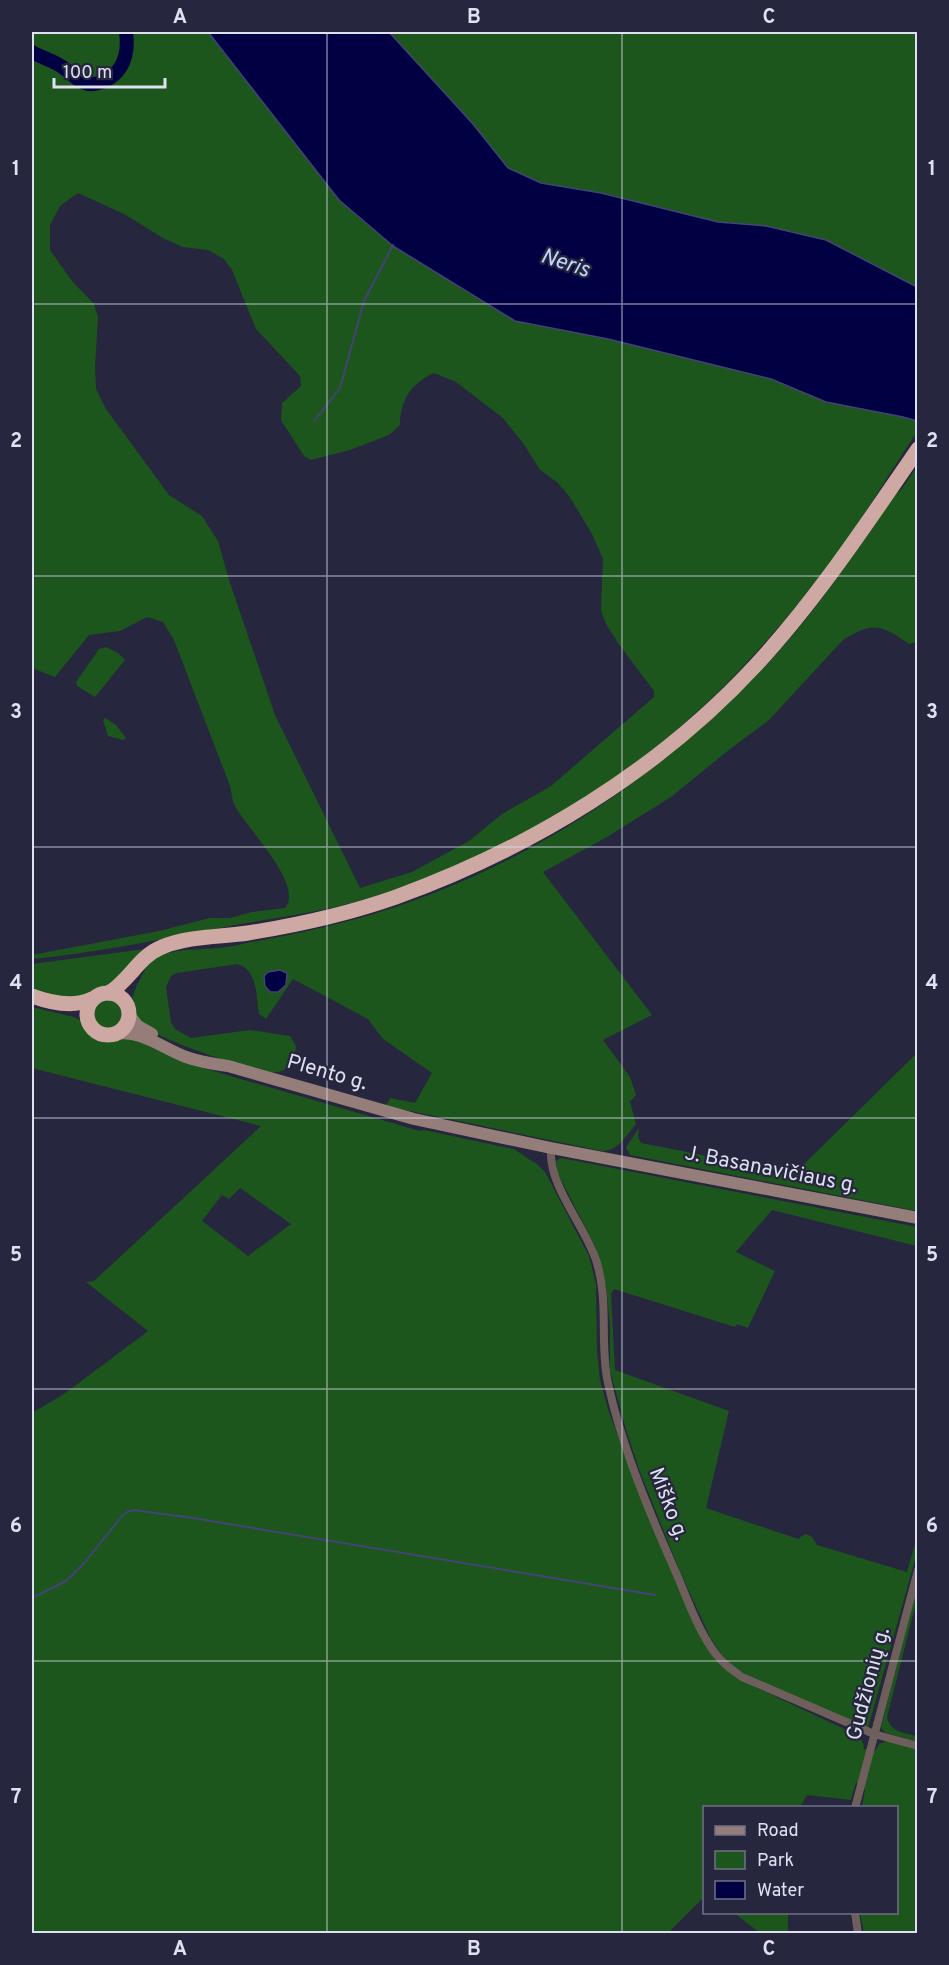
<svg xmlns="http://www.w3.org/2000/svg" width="949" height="1965" font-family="Overpass,sans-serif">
<rect width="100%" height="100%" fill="#26263e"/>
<g fill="#1c561c" fill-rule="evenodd">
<path d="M32,32H208L339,200L515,321L608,339L771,379L826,402L903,417L917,421V432C884,481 854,534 817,580C796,607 773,634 750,659C650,770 506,858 363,900C314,914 263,919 214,929C153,941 93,953 32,959V955L159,931L210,918H230L252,912L285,908C305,884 244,826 234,804C232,799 231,791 230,786L174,640L163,622L147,617L120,631L89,635L55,677L32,668ZM78,193L124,214L163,238L183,247L208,250L224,259L232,270L256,329L300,376L301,386L282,403L281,420L304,456L311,460L350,450L389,435L400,425C400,401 411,383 434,373L456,382L503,418L523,443L540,470L557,482L569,496L592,534L603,559L601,610L606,624L618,643L654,691V697L551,786L502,814L469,841L412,872L360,888L275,715L229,580L218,541L202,516L169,495L106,409L96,389L95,367L98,317L94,304L72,281L50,250V225L60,206Z"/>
<polygon points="389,32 917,32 917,287 826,240 766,226 718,222 601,193 541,183 508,168 473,124"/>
<path d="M917,467V642L909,644C882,625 873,621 843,640L769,720L730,749L671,797L607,837L543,872L652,1015L603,1040L630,1077L636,1095L630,1102L636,1124C626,1136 618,1151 602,1151L386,1106L390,1098L415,1103L432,1073L383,1039L368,1019L293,979L266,1019L259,1014C256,997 258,969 237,964L177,973L171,976L166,987L171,1022L175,1029L191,1038L250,1030L290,1036L296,1046C295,1059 292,1069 278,1072C259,1075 163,1040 146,1028C142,1025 137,1019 135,1015C130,1002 133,992 139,981C144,973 147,962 155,958C173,948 199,950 219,948C228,947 238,945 247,943C284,936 320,929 356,919C514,875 657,782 769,662C817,611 855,552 895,494L901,490Z"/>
<polygon points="106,647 118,653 125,660 95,697 77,686 76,682 99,649"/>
<polygon points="105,718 116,725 126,738 123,740 108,736 103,720"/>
<polygon points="145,949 110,987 96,990 80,1001 32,992 32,964"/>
<circle cx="107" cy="1014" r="15"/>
<path d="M32,1007L74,1017L80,1020L93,1037L102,1040L129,1036L203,1068L420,1131L424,1130L514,1149L538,1165L545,1172L589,1256L596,1284L597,1351L600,1380L608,1409L639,1494L696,1628L724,1668L736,1678L857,1735L863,1743L864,1749L875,1751L879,1744L887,1741L917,1749V1933H864L860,1913L896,1912V1808L862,1807L865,1789L856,1782L851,1800L807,1795L800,1807L704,1808V1897L668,1933H32V1413L64,1394L148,1331L86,1282L94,1281L261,1126L32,1068ZM240,1188L291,1224L248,1256L202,1221L222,1195L229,1199Z"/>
<polygon points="917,1053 917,1211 630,1155 626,1147 639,1128 638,1137 641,1143 795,1173"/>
<polygon points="561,1158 917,1227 917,1246 772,1210 736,1252 775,1271 748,1328 737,1324 735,1327 614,1289 611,1294 615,1370 729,1411 706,1508 798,1539 805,1534 811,1536 817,1545 907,1572 917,1537 917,1553 868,1728 753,1679 735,1668 722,1655 711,1639 681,1574 640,1472 627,1433 610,1370 610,1325 606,1285 595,1246 558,1174 556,1161"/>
<path d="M917,1586V1599L887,1717C890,1732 904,1733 917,1736V1742L884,1732L881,1727Z"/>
<polygon points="734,1913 788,1913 788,1933 760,1933"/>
</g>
<g fill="#000043" stroke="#434377" stroke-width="1.5">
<polygon points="208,32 389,32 473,124 508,168 541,183 601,193 718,222 766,226 826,240 917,287 917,421 903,417 826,402 771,379 608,339 515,321 393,246 339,200"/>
<polygon points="280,970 287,973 286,985 278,992 270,992 265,986 264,976 268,972"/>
</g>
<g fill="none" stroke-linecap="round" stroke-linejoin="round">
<g stroke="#434377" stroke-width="2">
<polyline points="314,421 340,388 364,301 393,245"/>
<polyline points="32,1598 66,1581 86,1561 122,1516 127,1512 133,1510 193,1518 655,1595"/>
</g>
<path stroke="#000043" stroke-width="14" d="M32,52C42,58 56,61 65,69C72,74 80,83 88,84C93,85 98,83 102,82C124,73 129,53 126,32"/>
<g stroke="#6e5f5c" stroke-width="8">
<path d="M551,1148C548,1186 584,1224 596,1260C609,1299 600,1339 607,1378C620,1443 650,1514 677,1575C688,1601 698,1630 715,1653C722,1663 732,1670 742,1677L874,1734L918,1746"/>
<polyline points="855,1808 918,1570"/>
<polyline points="855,1912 858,1934"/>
</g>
<g stroke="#957d79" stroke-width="12">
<polyline points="129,1015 138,1026 152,1034"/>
<path d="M116,1034C140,1029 164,1049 186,1057C200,1062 213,1064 228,1066L414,1119L551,1148L918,1218"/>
</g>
<g stroke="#cea9a3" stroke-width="15">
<circle cx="108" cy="1014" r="21"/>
<path d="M109,993C130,980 139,956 162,947C188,936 220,937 248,933C298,925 348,914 396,897C531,848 658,771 756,665C817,599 867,523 918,449"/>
<path d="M32,996C51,1003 73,1008 92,999"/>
</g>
</g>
<path fill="none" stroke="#dfe0f0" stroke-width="1.5" stroke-opacity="0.55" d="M327,32V1934M622,32V1934M32,304H918M32,576H918M32,847H918M32,1118H918M32,1389H918M32,1661H918"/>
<g text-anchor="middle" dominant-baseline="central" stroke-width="4.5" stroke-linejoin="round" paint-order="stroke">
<g font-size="21" fill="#dfe0f0" stroke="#26263e">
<text transform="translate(327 1073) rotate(16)">Plento g.</text>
<text transform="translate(771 1170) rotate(11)">J. Basanavičiaus g.</text>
<text transform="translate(668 1504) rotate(69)">Miško g.</text>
<text transform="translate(869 1684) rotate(-75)">Gudžionių g.</text>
</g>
<g font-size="22" font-style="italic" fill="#c0d6fe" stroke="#26263e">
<text transform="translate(565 264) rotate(18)">Neris</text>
</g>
</g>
<rect width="949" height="1965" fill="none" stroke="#26263e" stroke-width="66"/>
<rect x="703" y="1806" width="195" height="108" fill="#26263e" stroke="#707085" stroke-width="1.5"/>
<rect x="715" y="1826" width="30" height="9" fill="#957d79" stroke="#707085" stroke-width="1.5"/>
<text x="757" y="1836" font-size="18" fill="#dfe0f0">Road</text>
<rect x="715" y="1851" width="30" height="18" fill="#1c561c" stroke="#707085" stroke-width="1.5"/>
<text x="757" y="1866" font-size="18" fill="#dfe0f0">Park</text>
<rect x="715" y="1881" width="30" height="18" fill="#000043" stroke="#707085" stroke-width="1.5"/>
<text x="757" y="1896" font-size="18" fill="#dfe0f0">Water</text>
<path d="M54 78v9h111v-9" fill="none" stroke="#dfe0f0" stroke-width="3"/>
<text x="63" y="78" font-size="18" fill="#dfe0f0" stroke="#26263e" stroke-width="4.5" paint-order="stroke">100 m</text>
<rect x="33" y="33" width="883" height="1899" fill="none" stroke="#dfe0f0" stroke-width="2"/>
<g font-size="20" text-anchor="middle" font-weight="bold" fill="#dfe0f0">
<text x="180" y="23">A</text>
<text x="474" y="23">B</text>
<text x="769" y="23">C</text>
<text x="16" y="175">1</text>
<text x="932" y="175">1</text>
<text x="16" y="447">2</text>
<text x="932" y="447">2</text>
<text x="16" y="718">3</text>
<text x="932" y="718">3</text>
<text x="16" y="989">4</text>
<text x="932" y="989">4</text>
<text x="16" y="1261">5</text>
<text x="932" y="1261">5</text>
<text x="16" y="1532">6</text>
<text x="932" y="1532">6</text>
<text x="16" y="1803">7</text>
<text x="932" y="1803">7</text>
<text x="180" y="1955">A</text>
<text x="474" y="1955">B</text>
<text x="769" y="1955">C</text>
</g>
</svg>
